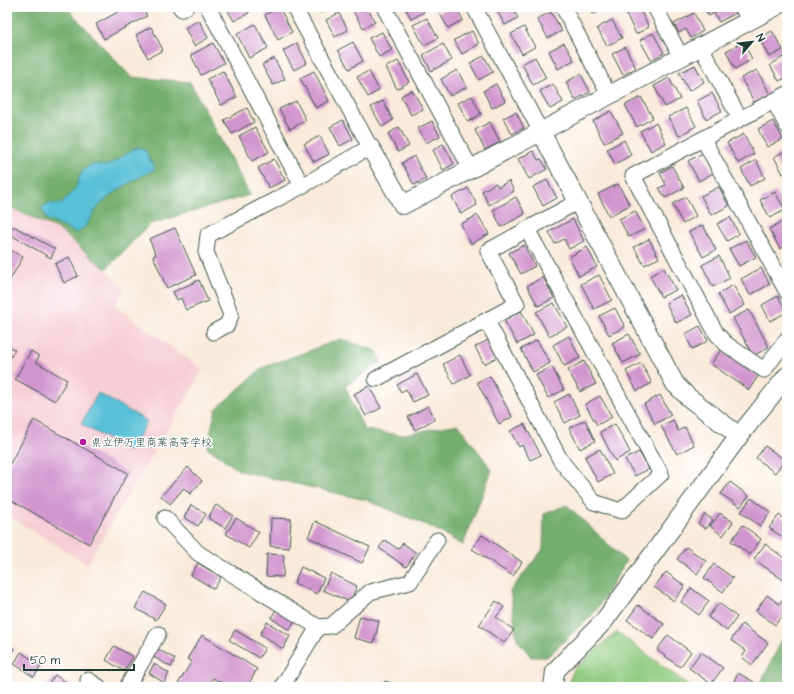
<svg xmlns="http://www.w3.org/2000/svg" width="794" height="694" font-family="'Architects Daughter','Klee One',sans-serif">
<rect width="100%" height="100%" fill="#fff"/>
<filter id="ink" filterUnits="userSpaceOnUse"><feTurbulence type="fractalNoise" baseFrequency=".025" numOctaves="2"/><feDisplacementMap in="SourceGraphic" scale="8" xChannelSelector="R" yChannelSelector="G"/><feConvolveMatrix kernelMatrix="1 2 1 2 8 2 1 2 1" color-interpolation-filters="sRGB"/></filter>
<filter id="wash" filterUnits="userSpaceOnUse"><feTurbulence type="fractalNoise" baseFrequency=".012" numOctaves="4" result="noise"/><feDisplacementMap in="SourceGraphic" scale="16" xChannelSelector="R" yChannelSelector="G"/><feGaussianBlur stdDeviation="0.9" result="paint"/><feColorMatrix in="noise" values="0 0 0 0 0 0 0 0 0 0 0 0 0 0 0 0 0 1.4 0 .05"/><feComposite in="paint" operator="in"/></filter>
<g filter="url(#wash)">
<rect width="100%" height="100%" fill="#f9ead9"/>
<polygon fill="#f6cfd6" points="7,206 58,229 106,269 124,289 115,306 203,370 87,564 7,515"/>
<polygon fill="#90cb80" stroke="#58845a" points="617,632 691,687 567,687 574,669"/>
<g fill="#74af6e" stroke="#4a7651">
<polygon points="7,7 66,7 131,77 190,82 250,195 150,224 106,269 58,229 7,206"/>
<polygon points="341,339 377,351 381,362 345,386 364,430 400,435 458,424 492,470 463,545 431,527 366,500 240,471 207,447 216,409 262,368"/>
<polygon points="567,505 626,561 596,611 547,657 531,657 517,639 510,591 543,549 544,514"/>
<polygon points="787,629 787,680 781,687 759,687"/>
</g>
<g fill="#59c0d7" stroke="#3c7e86">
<path d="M138,147L145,150L155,169C135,180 116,189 100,205C89,216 91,226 76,233L46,219L42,207L49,203L61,204L75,189L82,171L92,164L107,166Z"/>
<polygon points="98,393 147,421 130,452 81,424"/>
</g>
<g id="blocks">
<g fill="#d195ce">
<polygon points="127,7 142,7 147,16 104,39 96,24"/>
<polygon points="226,7 246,7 249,13 234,21"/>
<polygon points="279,7 292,32 278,40 265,15"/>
<polygon points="317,7 331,7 320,13"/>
<polygon points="360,7 367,7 375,22 363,28 353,11"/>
<polygon points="405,7 421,7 424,12 411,19"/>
<polygon points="449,7 456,7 463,20 448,28 439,12"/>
<polygon points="495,7 512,7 518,18 505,25"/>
<polygon points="588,7 605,7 592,14"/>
<polygon points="635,7 638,7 649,27 636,34 625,12"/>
<polygon points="704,7 732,7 736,13 719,22 714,13 709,16"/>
<polygon points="551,12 562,31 548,38 537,19"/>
<polygon points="339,13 348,30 335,37 326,20"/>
<polygon points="694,13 703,31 691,38 686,29 679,33 674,24"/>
<polygon points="427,18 438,38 424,45 413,25"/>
<polygon points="199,20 208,38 194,46 185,28"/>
<polygon points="612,20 622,38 607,46 597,28"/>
<polygon points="255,24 268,48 249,58 237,34"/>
<polygon points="151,27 163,50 148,58 136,35"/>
<polygon points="524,27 535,47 522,54 511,34"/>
<polygon points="472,31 479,44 462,54 454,40"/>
<polygon points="772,31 783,50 769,57 759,38"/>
<polygon points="382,32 392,50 379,57 369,38"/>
<polygon points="653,33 664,53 651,60 640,40"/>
<polygon points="353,42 363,61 349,69 338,50"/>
<polygon points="743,42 752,59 735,69 726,51"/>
<polygon points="213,43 224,63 201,75 191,55"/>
<polygon points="297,43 307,63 294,70 283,51"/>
<polygon points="564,43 574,60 558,69 549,51"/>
<polygon points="443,44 452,60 431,71 423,55"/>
<polygon points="625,47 636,68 623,75 612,54"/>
<polygon points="484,56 493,72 479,80 470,63"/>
<polygon points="785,56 787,77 779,81 770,65"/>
<polygon points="535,57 546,78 533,85 522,64"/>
<polygon points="274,58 285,79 273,85 262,65"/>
<polygon points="398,61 409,82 397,89 386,67"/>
<polygon points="695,65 704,82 689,91 679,73"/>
<polygon points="457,70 467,87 450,96 441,79"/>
<polygon points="757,70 770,94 754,102 741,78"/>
<polygon points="223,71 237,97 221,105 207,79"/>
<polygon points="314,71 329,101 316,108 300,78"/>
<polygon points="369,71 379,90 368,97 357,77"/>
<polygon points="581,74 590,92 575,100 566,82"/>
<polygon points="669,78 680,99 665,107 654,86"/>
<polygon points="496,84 505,101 492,108 483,91"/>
<polygon points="553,84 563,102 550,109 540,91"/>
<polygon points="412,90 423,109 411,115 401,96"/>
<polygon points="712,93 722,111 706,119 697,101"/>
<polygon points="472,96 481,114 468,122 458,103"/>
<polygon points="641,97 653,118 637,127 625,105"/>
<polygon points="296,101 306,120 290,129 279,109"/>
<polygon points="383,101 393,120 382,127 371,107"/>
<polygon points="247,108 254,122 232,134 224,120"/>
<polygon points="686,108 696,126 679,136 668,117"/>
<polygon points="611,111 623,133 604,143 593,121"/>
<polygon points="516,112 524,128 512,134 503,118"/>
<polygon points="343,120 353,139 340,146 330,127"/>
<polygon points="432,121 440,136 426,143 418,128"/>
<polygon points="773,121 783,139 767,147 758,129"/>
<polygon points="490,122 500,142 485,150 475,130"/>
<polygon points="656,123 666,143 651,151 640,131"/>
<polygon points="255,127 269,152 252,161 239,136"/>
<polygon points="399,127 409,146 398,152 388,134"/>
<polygon points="744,134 754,154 738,163 727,143"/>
<polygon points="320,136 329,154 314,162 304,144"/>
<polygon points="624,140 631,155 615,164 607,149"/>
<polygon points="443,144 454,164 443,170 433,150"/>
<polygon points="787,150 787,172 783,174 774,157"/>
<polygon points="533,151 538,160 541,159 547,169 529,179 518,159"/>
<polygon points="703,153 713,173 699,181 688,161"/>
<polygon points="414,156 426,179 414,185 402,163"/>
<polygon points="274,159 285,180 269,188 258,168"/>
<polygon points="756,160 765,178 750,186 741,169"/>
<polygon points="672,166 684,188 665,198 659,188 666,185 660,173"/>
<polygon points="547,180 557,198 543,206 533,187"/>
<polygon points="509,181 514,191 489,205 482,191 496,183 498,187"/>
<polygon points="618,184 630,205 609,216 598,194"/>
<polygon points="719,187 729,206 711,215 701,196"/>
<polygon points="468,188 477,205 461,214 452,197"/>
<polygon points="775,192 785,210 770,218 760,200"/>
<polygon points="516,197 525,214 501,227 493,210"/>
<polygon points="686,197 696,216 683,224 672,204"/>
<polygon points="635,211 645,229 629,237 619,219"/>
<polygon points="478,215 489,234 471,244 461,224"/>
<polygon points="730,217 739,234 727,241 717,224"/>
<polygon points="573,219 584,241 569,249 564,239 555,244 549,232"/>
<polygon points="785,220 787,223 787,245 780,249 769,229"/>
<polygon points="703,225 716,250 703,257 689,232"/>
<polygon points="13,226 55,249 51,258 9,234"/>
<polygon points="175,228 196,275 167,288 153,256 156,255 149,239"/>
<polygon points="649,239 659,258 644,265 634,247"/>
<polygon points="746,240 756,257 739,266 729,249"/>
<polygon points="524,245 535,266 521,274 509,253"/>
<polygon points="587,247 597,267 579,276 569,257"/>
<polygon points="7,248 23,257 7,285"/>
<polygon points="719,256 730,278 713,287 702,265"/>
<polygon points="69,257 78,276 64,283 55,264"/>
<polygon points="664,268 676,290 661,297 650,276"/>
<polygon points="761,268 770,284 750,295 741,279"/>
<polygon points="599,275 612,300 594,309 581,284"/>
<polygon points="543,277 554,298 538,306 527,286"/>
<polygon points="199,280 208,301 186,310 181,298 177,300 173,292"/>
<polygon points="733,285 745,305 729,314 718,294"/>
<polygon points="681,295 692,315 676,323 666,303"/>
<polygon points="778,296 787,312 770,321 762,305"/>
<polygon points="554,303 567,327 549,336 536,312"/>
<polygon points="615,308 625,327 609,335 599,316"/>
<polygon points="749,310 769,347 753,356 733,318"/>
<polygon points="521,311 534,335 517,344 504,320"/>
<polygon points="700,326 708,341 692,349 685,334"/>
<polygon points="629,334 640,354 623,363 612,343"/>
<polygon points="569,336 580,358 564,366 553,345"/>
<polygon points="490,339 499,356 484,364 475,347"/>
<polygon points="537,340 550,363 533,372 521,349"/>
<polygon points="7,345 15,350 7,363"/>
<polygon points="721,350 758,376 749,390 711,364"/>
<polygon points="31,351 39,356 36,362 67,380 55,401 15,379"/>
<polygon points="460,355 470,375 454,384 443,364"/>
<polygon points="584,361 596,384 580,392 568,370"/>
<polygon points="641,363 652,383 637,391 626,371"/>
<polygon points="552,367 564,390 548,398 536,375"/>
<polygon points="417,374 428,395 413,402 406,389 401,392 397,385"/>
<polygon points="490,376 512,417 499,424 477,382"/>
<polygon points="369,386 381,408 366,416 354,394"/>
<polygon points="569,394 580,415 565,423 554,402"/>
<polygon points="660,395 671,415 655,424 644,404"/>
<polygon points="600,396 612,417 597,425 585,404"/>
<polygon points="428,406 435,419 415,430 408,417"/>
<polygon points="34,420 128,473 89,544 7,498 7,469"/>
<polygon points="585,420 595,441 580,449 569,428"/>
<polygon points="673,420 678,431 685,427 694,445 677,454 661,426"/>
<polygon points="524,424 541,455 530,460 522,445 519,447 510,431"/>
<polygon points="615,424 630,452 615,461 600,432"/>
<polygon points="765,446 785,460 775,473 756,458"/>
<polygon points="600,449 613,474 598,482 585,457"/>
<polygon points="639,452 649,469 635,476 625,459"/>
<polygon points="188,467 202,481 190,494 184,488 170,504 161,496"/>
<polygon points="730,482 749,496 740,507 721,494"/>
<polygon points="751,498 770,512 760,526 741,512"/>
<polygon points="191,505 206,514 198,526 184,517"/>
<polygon points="216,505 233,515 225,528 208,518"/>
<polygon points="720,513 733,522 723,536 710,526"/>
<polygon points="705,514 713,520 706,529 698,524"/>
<polygon points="779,515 787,521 787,540 769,528"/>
<polygon points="236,518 259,532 249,548 226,534"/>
<polygon points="271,518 291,519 289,548 270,546"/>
<polygon points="315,521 370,547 362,563 308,537"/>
<polygon points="743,525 761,539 750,555 731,541"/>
<polygon points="482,535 522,562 513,576 472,549"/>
<polygon points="385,540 398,549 403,543 416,553 406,567 379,548"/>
<polygon points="765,544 787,560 786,582 754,559"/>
<polygon points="686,547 706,561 697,574 677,559"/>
<polygon points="267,554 284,555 283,577 266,576"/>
<polygon points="198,563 221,577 214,589 191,575"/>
<polygon points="714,564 733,578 723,592 704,578"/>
<polygon points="301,567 324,578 317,594 294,583"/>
<polygon points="666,572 685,586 674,601 654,587"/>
<polygon points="331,573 357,586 350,602 323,590"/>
<polygon points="691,588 709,601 699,615 681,602"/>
<polygon points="145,592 166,604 156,620 135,608"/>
<polygon points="767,595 779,604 783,599 787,601 787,609 775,625 756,611"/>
<polygon points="496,601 504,607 496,617 514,630 504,643 479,625"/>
<polygon points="719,603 737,617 727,631 708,617"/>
<polygon points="638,605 664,624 653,639 627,620"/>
<polygon points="277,608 295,620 289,630 271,618"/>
<polygon points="360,616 379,621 374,643 354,638"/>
<polygon points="267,622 290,636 283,649 260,634"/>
<polygon points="742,624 768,643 752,665 742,657 746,651 731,640"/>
<polygon points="235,630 265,648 259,658 229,640"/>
<polygon points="202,635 257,669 247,687 229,687 213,678 207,687 176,687 192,661 187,659"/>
<polygon points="668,635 691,652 680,667 657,650"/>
<polygon points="7,644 14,649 7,659"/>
<polygon points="114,646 133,657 124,671 106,660"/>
<polygon points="156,648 175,659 171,667 152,656"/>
<polygon points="21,652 41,666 34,677 14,664"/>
<polygon points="701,652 723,668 711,684 689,668"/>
<polygon points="154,664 169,673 164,683 149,673"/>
<polygon points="738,673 754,682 751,687 731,687"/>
<polygon points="55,675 73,687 46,687"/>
<polygon points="385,681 403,687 383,687"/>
</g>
</g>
</g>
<g filter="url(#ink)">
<use href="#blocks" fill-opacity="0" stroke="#40574d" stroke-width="1"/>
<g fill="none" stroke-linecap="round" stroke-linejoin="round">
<defs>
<g id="minor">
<polyline points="180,7 182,9 186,7"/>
<polyline points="208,7 302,186 370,147 294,7"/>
<polyline points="384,7 471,169"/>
<polyline points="474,7 541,132"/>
<polyline points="563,7 609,95"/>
<polyline points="655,7 681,57"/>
<polyline points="742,7 750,20"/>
<polyline points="701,47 740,119"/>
<polyline points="787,94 633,176 716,333 726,344 764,370 787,339"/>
<polyline points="774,101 787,126"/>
<polyline points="703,139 787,292"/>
<polyline points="487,321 561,461 594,502 621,511 661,474 527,229"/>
<polyline points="214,332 227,325 231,315 206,252 208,235 302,186"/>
<polyline points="376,379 517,304 488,251 577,202"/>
<polyline points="165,518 198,553 318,627"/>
<polyline points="88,680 99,687"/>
<polyline points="127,687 158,634"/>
<polyline points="282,687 318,627 331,626 370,592 410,582 437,540"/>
</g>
<g id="tertiary">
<polyline points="541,132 675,384 688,397 739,436"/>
<polyline points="370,147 403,205 775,7"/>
<polyline points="553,687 555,671 604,621 739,436 787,376"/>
</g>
</defs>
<use href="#minor" stroke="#40574d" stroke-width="17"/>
<use href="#tertiary" stroke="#40574d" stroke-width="20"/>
<use href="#minor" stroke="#fff" stroke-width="15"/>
<use href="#tertiary" stroke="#fff" stroke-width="18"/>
</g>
</g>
<circle fill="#b5179e" stroke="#fff" stroke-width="1.5" cx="83" cy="442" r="4"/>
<g text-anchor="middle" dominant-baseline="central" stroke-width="3" stroke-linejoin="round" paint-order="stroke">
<g font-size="11" fill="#1f3d34" stroke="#fff" text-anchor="start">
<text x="91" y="442">県立伊万里商業高等学校</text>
</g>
</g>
<rect width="794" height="694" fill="none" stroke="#fff" stroke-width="24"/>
<g transform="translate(752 42) rotate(62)" stroke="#ffffff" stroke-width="3" paint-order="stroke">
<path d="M0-3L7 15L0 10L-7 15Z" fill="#1f3d34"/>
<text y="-6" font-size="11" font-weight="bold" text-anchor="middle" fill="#1f3d34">N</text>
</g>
<path d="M24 664v6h110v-6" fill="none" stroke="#1f3d34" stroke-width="2"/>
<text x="30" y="664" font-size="12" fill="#1f3d34" stroke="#ffffff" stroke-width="3" paint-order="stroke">50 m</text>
</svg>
